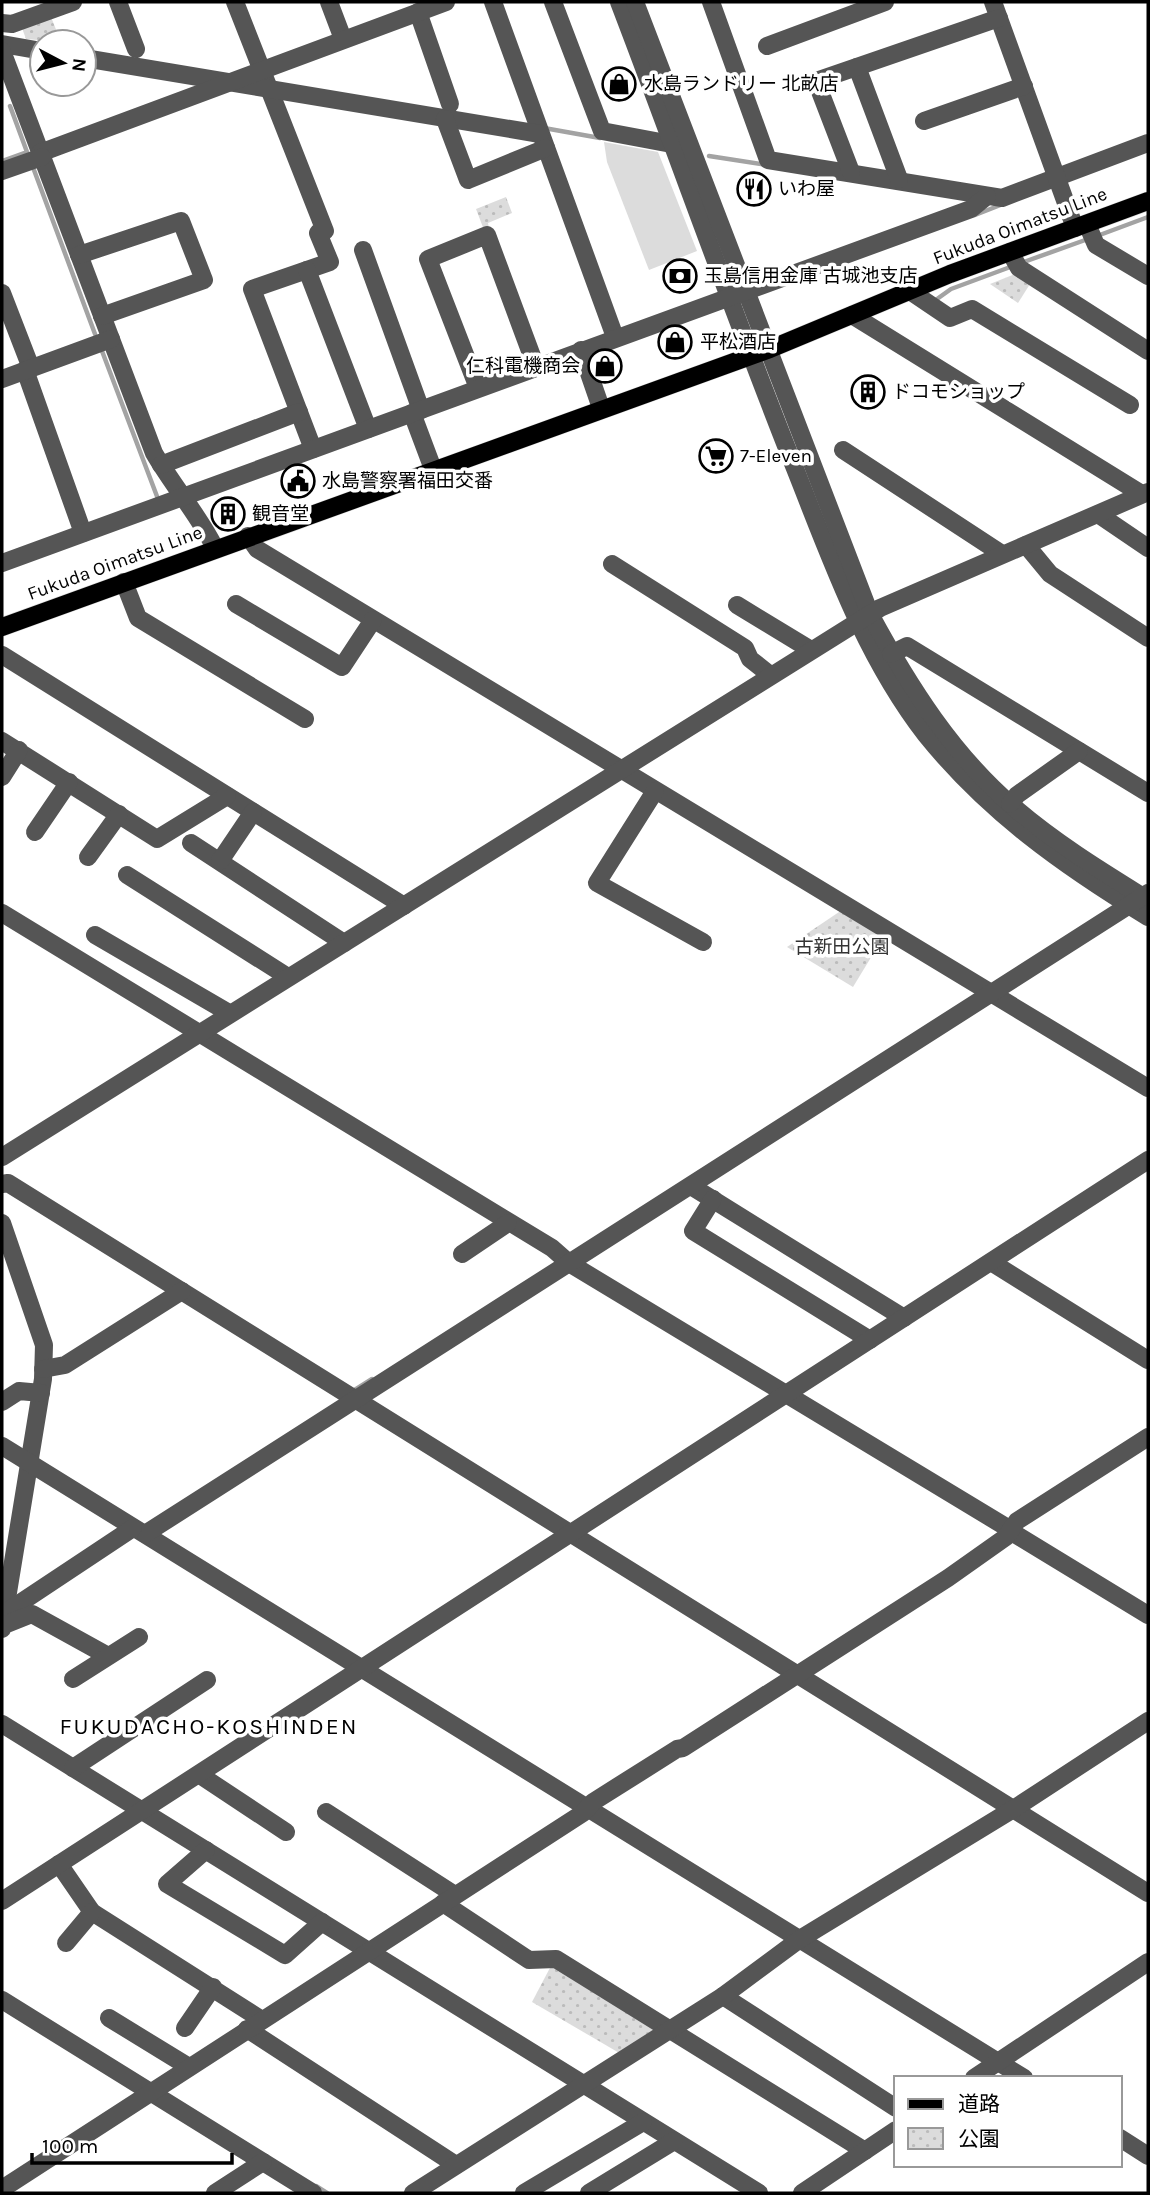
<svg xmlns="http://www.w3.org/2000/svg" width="1150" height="2195" font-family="Karla,'Noto Sans JP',sans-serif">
<defs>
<pattern id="park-dots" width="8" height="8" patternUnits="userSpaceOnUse" patternTransform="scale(1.75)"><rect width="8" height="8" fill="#dcdcdc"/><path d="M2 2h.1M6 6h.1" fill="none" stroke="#bbb" stroke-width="1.8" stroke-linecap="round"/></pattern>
</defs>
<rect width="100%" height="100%" fill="#fff"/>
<polygon fill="#dcdcdc" points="604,142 658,152 697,251 649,270 607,162"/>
<g fill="url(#park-dots)">
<polygon points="51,17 61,42 26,39 22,28"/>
<polygon points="506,197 512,213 488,223 489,228 484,230 476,209"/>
<polygon points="1015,274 1030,284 1018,303 990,284"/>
<polygon points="842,910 884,936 853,987 787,947"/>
<polygon points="552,1964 661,2030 621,2054 532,2002"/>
</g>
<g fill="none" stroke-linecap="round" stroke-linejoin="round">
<g stroke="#a3a3a3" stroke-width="4.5">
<polyline points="544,128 600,138"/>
<polyline points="709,156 767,165"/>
<polyline points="2,161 27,152 10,106"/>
<polyline points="34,170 95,334"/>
<polyline points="975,215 1003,204"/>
<polyline points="1097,236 1148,217"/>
<polyline points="1021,263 1088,239"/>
<polyline points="937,299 951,289 1013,266"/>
<polyline points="102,351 158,499"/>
<polyline points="353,1391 372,1379"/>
<polyline points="316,2186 327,2193"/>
</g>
<defs>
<polyline id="major" points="2,627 770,349 950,274 1148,201"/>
</defs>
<use href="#major" stroke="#dbdbdb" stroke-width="19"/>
<g stroke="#555" stroke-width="18">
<polyline points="118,2 136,49"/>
<polyline points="235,2 325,231 318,233 330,262 252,289 313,449"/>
<polyline points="329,2 343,39"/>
<polyline points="493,2 615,337"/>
<polyline points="553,2 602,131 682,146"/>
<path d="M619,2C678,156 733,313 794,466C831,559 864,655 926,735C988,812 1064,866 1148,917"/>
<path d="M635,2L870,614C909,686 953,756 1016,809C1057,844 1103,872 1148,900"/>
<polyline points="711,2 768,160 1002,198 1148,143"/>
<polyline points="993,2 1075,228"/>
<polyline points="418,12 450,104"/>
<polyline points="2,23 12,24 73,2"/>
<polyline points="2,44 42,51"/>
<polyline points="767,46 885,2"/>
<path d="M2,51L154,453C173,486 198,514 215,548"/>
<polyline points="84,58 540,134"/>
<polyline points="857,67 899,179"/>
<polyline points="445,119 468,180 546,148"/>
<polyline points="924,121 1024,86"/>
<polyline points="40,153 446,2"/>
<polyline points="2,171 42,157"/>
<polyline points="851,172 816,81 999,18"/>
<polyline points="1087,224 1096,245 1148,276"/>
<polyline points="363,250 421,410"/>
<polyline points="1010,252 1019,268 1148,351"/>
<polyline points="79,255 181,221 204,280 102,316"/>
<polyline points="307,270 368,429"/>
<polyline points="910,291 950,318 972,309 1130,405"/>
<polyline points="2,293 31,368"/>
<polyline points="852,315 1140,493"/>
<polyline points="581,350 601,408"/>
<polyline points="25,370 83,533"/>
<polyline points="2,379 111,339"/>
<polyline points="478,388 428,259 487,235 536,367"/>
<polyline points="412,413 433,469"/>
<polyline points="843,450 1002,554"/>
<polyline points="161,465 299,412"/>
<polyline points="1098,514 1148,548"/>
<polyline points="248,536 257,549 1148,1088"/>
<polyline points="1026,545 1050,574 1148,638"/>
<polyline points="2,563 971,209 987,196"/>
<polyline points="612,564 745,648 750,659 769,674"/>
<polyline points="124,582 138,618 305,719"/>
<polyline points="236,604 342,667 373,620"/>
<polyline points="737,605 811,650"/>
<polyline points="891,654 907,646 1148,793"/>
<polyline points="2,655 404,906"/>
<polyline points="2,741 157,839 227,796"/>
<polyline points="2,777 19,750"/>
<polyline points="655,791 597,883 703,942"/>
<polyline points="1010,804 1017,795 1079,751"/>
<polyline points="35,832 69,782"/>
<polyline points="191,843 344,943"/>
<polyline points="88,857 119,814"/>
<polyline points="220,861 253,812"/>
<polyline points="127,875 288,977"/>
<polyline points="2,913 552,1248 569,1263 1011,1530"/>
<polyline points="95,935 229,1013"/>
<polyline points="2,1157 880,608 1148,492"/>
<polyline points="2,1184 8,1183 1148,1893"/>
<polyline points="691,1186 904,1318"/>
<polyline points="713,1199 693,1231 870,1340"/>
<polyline points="2,1223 44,1345 43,1379 2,1629"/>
<polyline points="462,1254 508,1223"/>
<polyline points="991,1262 1148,1360"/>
<polyline points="43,1369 65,1365 182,1291"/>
<polyline points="2,1402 19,1391 41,1393"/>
<polyline points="2,1446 1024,2078"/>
<polyline points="1010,1531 1148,1615"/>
<polyline points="145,1534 1148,893"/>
<polyline points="2,1615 133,1528"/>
<polyline points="2,1626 32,1614 108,1656"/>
<polyline points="73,1679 139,1637"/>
<polyline points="2,1724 759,2193"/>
<polyline points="73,1768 207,1680"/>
<polyline points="200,1775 286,1832"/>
<polyline points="326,1812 455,1895"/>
<polyline points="206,1850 167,1884 285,1955 322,1922"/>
<polyline points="59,1864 92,1912 262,2020"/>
<polyline points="2,1901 1148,1160"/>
<polyline points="443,1903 529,1960 556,1959 865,2151"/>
<polyline points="66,1943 92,1912"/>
<polyline points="723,1996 896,2108"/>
<polyline points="2,2000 313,2193"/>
<polyline points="109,2018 189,2067"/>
<polyline points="185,2028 213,1987"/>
<polyline points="247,2029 456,2165"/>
<polyline points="974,2078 1148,1962"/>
<polyline points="1120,2138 1148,2156"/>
<polyline points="2,2189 583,1813 593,1802 677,1749 683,1748 948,1578 1006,1537 1017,1521 1148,1437"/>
<polyline points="215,2193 263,2162"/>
<polyline points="413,2193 723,1996 800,1939 1015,1808 1148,1721"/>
<polyline points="524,2193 643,2122"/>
<polyline points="589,2193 674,2141"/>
<polyline points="802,2193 896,2130"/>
</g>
<use href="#major" stroke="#000" stroke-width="18"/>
</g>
<defs>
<symbol id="shop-ring" viewBox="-11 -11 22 22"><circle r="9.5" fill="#fff" stroke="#000" stroke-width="1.5"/><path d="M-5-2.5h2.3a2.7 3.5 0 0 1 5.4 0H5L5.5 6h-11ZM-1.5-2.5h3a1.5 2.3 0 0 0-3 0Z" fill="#000"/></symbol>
<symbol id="restaurant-ring" viewBox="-11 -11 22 22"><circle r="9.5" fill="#fff" stroke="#000" stroke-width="1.5"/><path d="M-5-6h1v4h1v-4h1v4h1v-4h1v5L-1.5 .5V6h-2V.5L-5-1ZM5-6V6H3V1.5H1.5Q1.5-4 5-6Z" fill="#000"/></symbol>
<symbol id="bank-ring" viewBox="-11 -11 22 22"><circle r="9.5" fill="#fff" stroke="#000" stroke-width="1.5"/><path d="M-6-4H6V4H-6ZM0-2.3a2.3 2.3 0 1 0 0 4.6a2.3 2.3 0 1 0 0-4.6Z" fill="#000"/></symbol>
<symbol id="building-ring" viewBox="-11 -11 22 22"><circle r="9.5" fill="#fff" stroke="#000" stroke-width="1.5"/><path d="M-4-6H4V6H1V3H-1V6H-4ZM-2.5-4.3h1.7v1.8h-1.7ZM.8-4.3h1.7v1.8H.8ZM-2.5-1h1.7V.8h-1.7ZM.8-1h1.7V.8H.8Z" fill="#000"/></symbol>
<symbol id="supermarket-ring" viewBox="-11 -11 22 22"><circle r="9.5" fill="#fff" stroke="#000" stroke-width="1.5"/><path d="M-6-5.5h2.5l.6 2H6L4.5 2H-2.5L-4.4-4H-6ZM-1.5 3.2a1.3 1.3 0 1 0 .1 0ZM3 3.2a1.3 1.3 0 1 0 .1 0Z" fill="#000"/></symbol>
<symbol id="civic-ring" viewBox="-11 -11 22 22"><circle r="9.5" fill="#fff" stroke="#000" stroke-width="1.5"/><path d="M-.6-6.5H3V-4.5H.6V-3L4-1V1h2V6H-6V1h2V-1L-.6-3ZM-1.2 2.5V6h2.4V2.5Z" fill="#000"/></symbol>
</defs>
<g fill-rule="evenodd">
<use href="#shop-ring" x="600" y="65" width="38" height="38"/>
<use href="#restaurant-ring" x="735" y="170" width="38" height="38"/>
<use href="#bank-ring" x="661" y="257" width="38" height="38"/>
<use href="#shop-ring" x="656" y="323" width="38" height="38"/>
<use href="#shop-ring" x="586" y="347" width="38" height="38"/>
<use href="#building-ring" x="849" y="373" width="38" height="38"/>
<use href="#supermarket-ring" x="697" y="437" width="38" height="38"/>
<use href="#civic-ring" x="279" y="462" width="38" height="38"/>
<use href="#building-ring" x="209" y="495" width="38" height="38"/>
</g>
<g text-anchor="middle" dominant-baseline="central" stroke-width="7" stroke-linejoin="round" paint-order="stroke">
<g font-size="19" fill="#000" stroke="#fff" text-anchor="start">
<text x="644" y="84">水島ランドリー 北畝店</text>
<text x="778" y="189">いわ屋</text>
<text x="704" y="276">玉島信用金庫 古城池支店</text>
<text x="700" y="342">平松酒店</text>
<text x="580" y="366" text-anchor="end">仁科電機商会</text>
<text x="892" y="392">ドコモショップ</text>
<text x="740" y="456">7-Eleven</text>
<text x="322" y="481">水島警察署福田交番</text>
<text x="252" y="514">観音堂</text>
</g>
<g font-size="19" fill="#000" stroke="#fff">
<text transform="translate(1020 226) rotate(-21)">Fukuda Oimatsu Line</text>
<text transform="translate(115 563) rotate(-20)">Fukuda Oimatsu Line</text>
</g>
<g font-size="19" fill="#333" stroke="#fff">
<text x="842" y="947">古新田公園</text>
</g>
<g font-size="23" letter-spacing="2" fill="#000" stroke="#fff">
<text x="209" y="1726">FUKUDACHO-KOSHINDEN</text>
</g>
</g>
<rect width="1150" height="2195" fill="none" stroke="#000000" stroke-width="7"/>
<rect x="894" y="2076" width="228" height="91" fill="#ffffff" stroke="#999999" stroke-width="2"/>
<rect x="908" y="2099" width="35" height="10" fill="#000000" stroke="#999999" stroke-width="2"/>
<text x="958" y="2111" font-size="21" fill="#000000">道路</text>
<rect x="908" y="2128" width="35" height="21" fill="url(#park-dots)" stroke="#999999" stroke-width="2"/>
<text x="958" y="2146" font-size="21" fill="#000000">公園</text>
<g transform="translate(63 63) rotate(97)"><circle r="33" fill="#ffffff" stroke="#999999" stroke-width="2"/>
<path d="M0-5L12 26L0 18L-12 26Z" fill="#000000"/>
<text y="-10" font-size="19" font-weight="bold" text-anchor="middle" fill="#000000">N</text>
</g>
<path d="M32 2153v10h200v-10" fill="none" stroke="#000000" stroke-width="3.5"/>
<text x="42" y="2153" font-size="21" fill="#000000" stroke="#ffffff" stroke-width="5" paint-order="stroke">100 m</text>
</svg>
